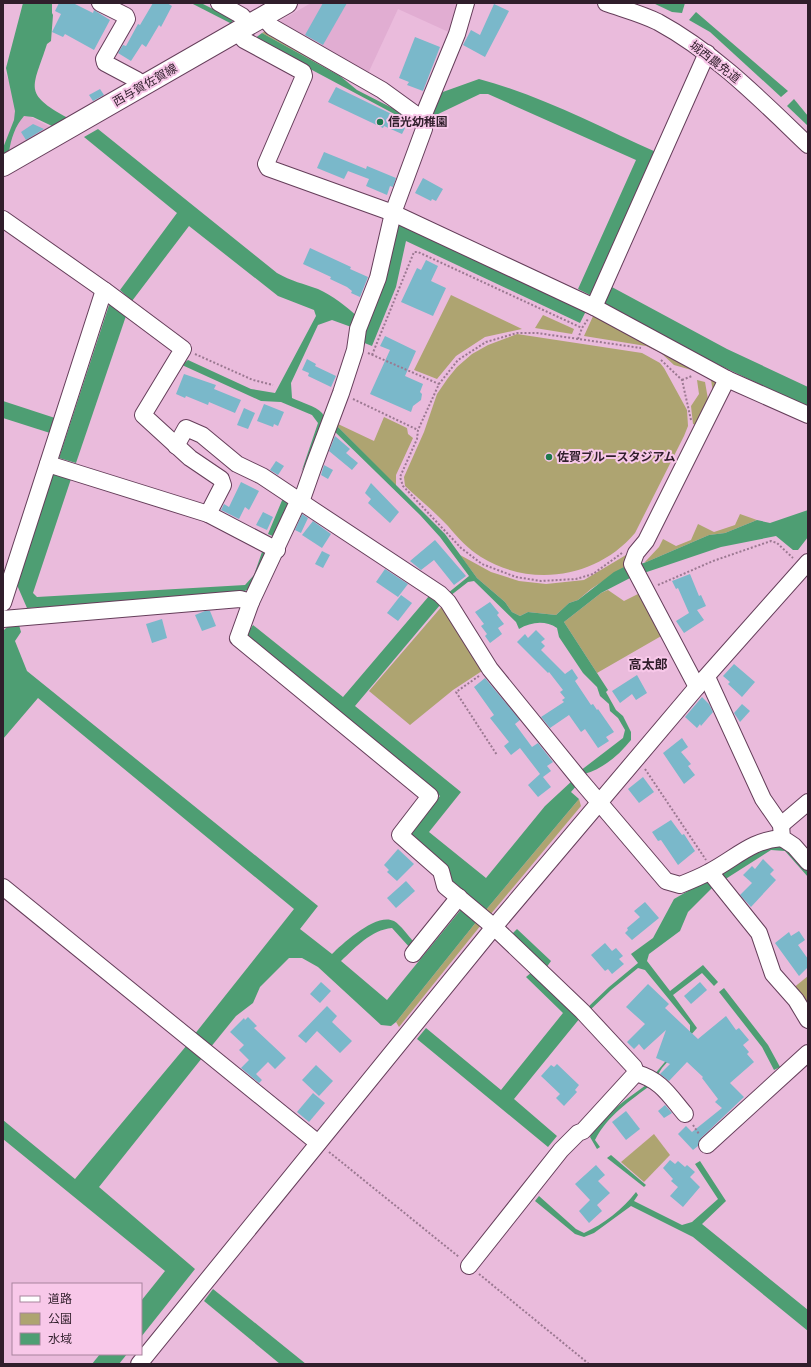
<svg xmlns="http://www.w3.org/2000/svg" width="811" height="1367" font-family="'Archivo Narrow','Noto Sans JP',sans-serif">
<rect width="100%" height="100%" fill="#eabbdc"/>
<g fill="#e1add2">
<polygon points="311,3 463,3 453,34 398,9 365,80 273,25"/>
<polygon points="3,68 23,113 54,129 3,158"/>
</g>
<g fill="#aea471">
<polygon points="269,29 338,69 340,76 262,33"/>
<polygon points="451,295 522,329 485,337 456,356 437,379 414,370"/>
<polygon points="594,314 719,379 713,392 711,380 702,373 674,365 661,353 646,346 584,336"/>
<polygon points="543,315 574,329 572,334 535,328"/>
<path d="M517,334L642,353L660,363L664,368L687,410L688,426L684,436L635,533C597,578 531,588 481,557C468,549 458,538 448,526C435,512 419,499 405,486L404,477L424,432L437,394L448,378L457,367L472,354L488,345Z"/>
<polygon points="697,380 705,382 709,405 698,426 693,424 691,406 699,394"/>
<polygon points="384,417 407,428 408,434 413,438 396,475 396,486 337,426 338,424 374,441"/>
<polygon points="740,514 757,520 725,533 709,535 644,563 659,547 663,539 676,546 691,540 698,524 714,532 735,525"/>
<polygon points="460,555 491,572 519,581 546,584 584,580 626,555 626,566 591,589 578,600 569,603 556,615 528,612 520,616 512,612 505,602 477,578"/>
<polygon points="608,590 624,601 640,593 663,635 597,673 564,622 601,593"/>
<polygon points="443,605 485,669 453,690 410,725 369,691"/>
<polygon points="579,799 581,806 490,915 485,911"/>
<polygon points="477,921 481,925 399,1027 396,1022"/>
<polygon points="808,976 808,1012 792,989"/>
<polygon points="654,1134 670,1155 644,1182 621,1162"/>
</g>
<g fill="#4e9e73">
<path d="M23,3H52V13L53,15L51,41L47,44C33,88 22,93 68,118L52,126L33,117L24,116C15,126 11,139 9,152L3,154V148L14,120L15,111L6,68Z"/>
<polygon points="191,3 201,3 233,19 232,24"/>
<polygon points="653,3 685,3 682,13 672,12"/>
<polygon points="696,12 788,91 781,97 710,32 689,20"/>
<polygon points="262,33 340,76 357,90 398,111 415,125 254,39"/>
<path d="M479,79C540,95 598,126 656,152L594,297L578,289L636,160L488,94H480L434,116L433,114L440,93Z"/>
<polygon points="794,99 808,116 808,126 787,106"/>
<path d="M98,129L277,273C291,281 304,284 318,289C333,296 346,306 358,317L354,328L332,320L318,325L291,383L292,398C300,402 316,406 322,413C331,424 306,462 301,473L318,423L312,415L281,402L261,401L182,365L188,360L251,389L275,393L316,316L314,310L278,296L189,226L132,301L120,290L177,213L84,137Z"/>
<polygon points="399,221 586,311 580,323 406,241 396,287 372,346 362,342"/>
<polygon points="610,286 727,349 808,387 808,407 721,366 603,305"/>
<polygon points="110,302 127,313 76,463 59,458"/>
<polygon points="3,401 55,418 50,433 3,418"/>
<path d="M335,424L445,534L477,578L505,602L512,612L520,616L528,612L556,615L569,603L578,600L614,572L626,566L644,563L709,535L725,533L757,520L770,523L808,510V537L798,550H793L776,536L721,547L632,577L601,593L564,622L608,690L606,692L616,710L623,716L631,732V740C619,755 603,769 584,774L580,771L623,738L625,730L618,718L610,711L609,704L600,696L597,687L583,673L559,637L557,628C545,620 531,622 519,629L516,622L474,581L468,582L450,596L448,593L469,576L440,537L420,515L332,429Z"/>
<polygon points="53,474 71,479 33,593 37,597 245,585 254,575 262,552 268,554 252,587 243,592 138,602 27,608 17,585"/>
<polygon points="273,490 291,503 275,537 268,534 283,498 277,496"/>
<polygon points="429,596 440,605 355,706 461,792 429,832 486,878 545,806 573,780 577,785 571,792 579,799 485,911 450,882 408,832 440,796 245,637 253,625 343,697"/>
<path d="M19,625L21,632L15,641L27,671L318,906L300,929L332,954C343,943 377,912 394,921C401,925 408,936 414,942L411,949L392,928C371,930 356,947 341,961L387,1000L463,907L477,921L396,1022L391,1026L381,1025L318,967L302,958H289L260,987L253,1003L236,1016L210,1048L194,1035L294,909L38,698L3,739V631L8,626Z"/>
<polygon points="775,841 808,868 808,877 785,851 771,850 713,887 688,912 680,931 649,954 647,961 670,991 703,965 718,982 714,986 702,973 673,995 697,1028 662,1068 657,1076 654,1075 690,1032 690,1025 645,970 638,968 611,990 588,1012 587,1008 609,987 638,963 631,954 653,938 674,899"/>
<polygon points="517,929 551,961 546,968 511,935"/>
<polygon points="532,972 580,1018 514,1099 557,1136 548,1147 417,1039 426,1028 501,1090 563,1013 526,977"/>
<polygon points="724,988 768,1045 780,1067 774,1070 762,1047 719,992"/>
<polygon points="187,1045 202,1058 99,1187 195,1269 141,1337 141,1301 165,1271 3,1139 3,1120 75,1179"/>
<path d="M650,1082L652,1084C630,1101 608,1115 595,1140L600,1147L597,1149L590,1137C604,1113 629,1098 650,1082Z"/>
<polygon points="611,1155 646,1185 644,1187 607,1158"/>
<path d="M700,1161L726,1201L702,1224L808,1310V1331L693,1237L631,1206L594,1233L584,1237L575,1234L535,1201L539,1196L576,1229L584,1233C604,1224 623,1209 636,1192L638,1195L634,1201L682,1225L692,1222L718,1199L695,1164Z"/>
<polygon points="213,1289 306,1364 280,1364 204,1301"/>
<polygon points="100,1354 127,1354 119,1364 92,1364"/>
</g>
<g fill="#7ab8ca">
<polygon points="59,3 73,3 93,13 94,10 110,20 94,50 65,34 63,37 52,32 61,14 55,11"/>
<polygon points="153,3 167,3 172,6 161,27 159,25 146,47 142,44 131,61 118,53 123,45 126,46 138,24 140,25"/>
<polygon points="323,3 347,3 323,45 305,35"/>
<polygon points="494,4 509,11 485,57 463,45 471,30 480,35"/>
<polygon points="415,37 440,47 423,91 407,85 409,82 399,78"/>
<polygon points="336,87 408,122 402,134 384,126 383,128 328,102"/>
<polygon points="100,89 104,95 93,101 89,95"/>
<polygon points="33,124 44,129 26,140 21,132"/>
<polygon points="324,152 366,169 367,166 396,178 393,187 390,186 387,195 366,186 369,179 348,171 344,179 317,168"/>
<polygon points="423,178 443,189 436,201 432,199 431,201 415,193"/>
<polygon points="310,248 351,267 350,269 368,277 360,297 351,293 352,291 347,287 330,279 331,277 303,264"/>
<polygon points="426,260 438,266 431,281 446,288 433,316 401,302 417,268 421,270"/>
<polygon points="385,336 416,351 405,376 423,384 420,392 422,394 421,400 413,406 411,412 370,394 390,350 380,346"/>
<polygon points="307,359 316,364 315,366 336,376 331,387 308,376 309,373 302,370"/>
<polygon points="184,374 216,385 214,389 241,400 235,413 209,402 208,405 186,396 185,398 176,394"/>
<polygon points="264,404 284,412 278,426 274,424 273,427 257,421"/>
<polygon points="244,408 255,413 248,429 237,425"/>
<polygon points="335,436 350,449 346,453 358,463 352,470 329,451"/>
<polygon points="276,461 284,466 278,475 270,470"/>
<polygon points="324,465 333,470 328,479 321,475"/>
<polygon points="241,482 259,491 249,510 245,507 239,519 221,510 224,504 229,507"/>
<polygon points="371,483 399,512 390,523 368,503 371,499 365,493"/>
<polygon points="263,512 273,517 267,530 256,525"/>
<polygon points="302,514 308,518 301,533 295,530"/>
<polygon points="313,521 331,534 322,548 302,535"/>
<polygon points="435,540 466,576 454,585 434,560 421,570 410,561"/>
<polygon points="322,551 330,555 323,568 315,564"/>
<polygon points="385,569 408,584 398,597 376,582"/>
<polygon points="690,574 699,596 701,595 706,606 697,610 704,620 684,633 676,621 689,613 678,588 676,589 672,581"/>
<polygon points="401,595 412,603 398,621 387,613"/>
<polygon points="490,602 499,613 497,615 504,624 498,628 502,634 490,643 485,636 487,634 481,626 484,624 475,612"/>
<polygon points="205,611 210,611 216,626 202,631 195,615"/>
<polygon points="162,619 167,638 152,643 146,624"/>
<polygon points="536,630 545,639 541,642 545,646 541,650 565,674 572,669 578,678 575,681 591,705 593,704 597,710 598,709 614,732 606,737 609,741 598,748 585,729 581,732 569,715 550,728 541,717 564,702 562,700 565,698 560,692 563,690 549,672 548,673 517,642 525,634 528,638"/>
<polygon points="734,664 755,682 742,697 728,684 730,682 723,676"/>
<polygon points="637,675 647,693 636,700 632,694 620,703 612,691"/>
<polygon points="485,678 520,720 515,724 532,747 538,743 553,762 547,766 551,771 543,777 551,787 538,797 528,785 540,774 520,748 511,755 504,746 509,742 490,718 494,715 474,687"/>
<polygon points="702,697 709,704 713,712 701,726 700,724 697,728 685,717"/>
<polygon points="742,704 750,711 740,722 734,713"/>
<polygon points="682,738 688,747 681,752 691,764 688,766 695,775 684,784 663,753"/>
<polygon points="643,777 654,792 639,803 628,789"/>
<polygon points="671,820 682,835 684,834 695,851 678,865 661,840 658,841 652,832"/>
<polygon points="398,849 414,864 397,881 387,872 389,870 384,865"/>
<polygon points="763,859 774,870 770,874 776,880 751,907 740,895 752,883 743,875 752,866 755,869"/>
<polygon points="406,881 415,891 396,908 387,898"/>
<polygon points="645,902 659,918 632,940 625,933 628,930 627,928 640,917 634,911"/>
<polygon points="799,931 805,940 798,945 808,959 808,967 799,976 775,943 789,932 791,936"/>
<polygon points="605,943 612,951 616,948 623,956 619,959 624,964 612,974 608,969 605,971 591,955"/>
<polygon points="321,982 331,991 320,1003 310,994"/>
<polygon points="700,982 707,990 691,1004 684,996"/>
<polygon points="648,984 669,1004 665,1008 698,1039 726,1016 736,1030 739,1028 749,1040 743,1045 749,1052 747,1054 754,1062 730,1083 744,1097 701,1138 698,1146 693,1150 678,1134 686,1126 692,1132 722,1108 715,1102 718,1099 702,1078 703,1077 687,1062 669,1081 660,1074 670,1064 656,1058 666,1030 644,1050 639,1044 634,1049 627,1042 645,1024 626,1007"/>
<polygon points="327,1006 337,1016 332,1022 352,1041 340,1053 317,1031 306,1043 298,1036"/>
<polygon points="248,1017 257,1026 254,1028 286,1058 275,1069 268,1062 256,1074 262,1080 259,1083 241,1068 249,1060 239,1050 244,1045 230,1032 244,1018 245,1020"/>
<polygon points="557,1064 579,1085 575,1090 577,1092 564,1106 556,1098 560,1094 541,1076 551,1065 554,1067"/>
<polygon points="316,1065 333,1081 319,1096 302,1080"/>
<polygon points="313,1093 325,1103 309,1122 297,1112"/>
<polygon points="665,1105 672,1113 664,1118 658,1111"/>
<polygon points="626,1111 640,1129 626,1140 612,1122"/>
<polygon points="670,1160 675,1164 678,1161 685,1167 687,1165 695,1172 690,1177 700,1187 683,1207 670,1196 678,1187 671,1181 673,1179 663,1168"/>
<polygon points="596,1165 605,1175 598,1181 610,1193 597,1205 602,1211 589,1223 579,1211 590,1200 575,1184"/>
</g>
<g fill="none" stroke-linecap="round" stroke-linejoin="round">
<defs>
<g id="minor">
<polyline points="100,3 126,16 127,19 104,59 105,63 137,80 143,86"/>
<polyline points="219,3 242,16 250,25"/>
<path d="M606,3C623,9 642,14 658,22C715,53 761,100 808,145"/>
<polyline points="263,17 272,27 382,90 422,119"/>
<polyline points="237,32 244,40 303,72 304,76 266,164 268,168 393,213 594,307 727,379 808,415"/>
<polyline points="3,219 104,290 183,349 143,415 190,458 221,479 223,485 208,514 277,550"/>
<polyline points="594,307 707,53"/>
<polyline points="176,446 186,428 202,435 237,464 262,476 301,502 314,465 341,393 355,350 358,329 378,278 393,213 424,129 422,119 457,34 466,3"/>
<polyline points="48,464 208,514"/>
<polyline points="251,602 238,638 430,796 400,835 441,871 445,886 494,927 582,1011 634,1067 636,1073 583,1131 578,1133 561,1150 469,1266"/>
<polyline points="3,603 104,290"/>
<path d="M3,619L240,599L251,602L295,508L301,502L440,594L448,602L490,669L581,781L666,881L680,885C690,881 700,877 709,872C736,858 751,840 782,838"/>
<polyline points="707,677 763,799 781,825 782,838 794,846 808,862"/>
<polyline points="697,687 632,564 636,553 646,541 727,379"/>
<polyline points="781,825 808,802"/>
<polyline points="710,872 759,933 773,974 796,1000 808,1020"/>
<polyline points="3,887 318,1143"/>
<polyline points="413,954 459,897"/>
<path d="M636,1073C661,1080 669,1095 685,1114"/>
<polyline points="707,1145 808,1053"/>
<polyline points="139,1364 494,927 697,687 808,562"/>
</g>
<polyline id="major" points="3,166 287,3"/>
</defs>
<use href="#minor" stroke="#653e5a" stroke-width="18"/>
<use href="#major" stroke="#653e5a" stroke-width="22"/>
<g stroke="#9b7891" stroke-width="2" stroke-dasharray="2 2" stroke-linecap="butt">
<polyline points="578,339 582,328 588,319"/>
<polyline points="368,353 439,384"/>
<polyline points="195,354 253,380 273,385"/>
<polyline points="372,355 414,252 418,252 582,328"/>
<polyline points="661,360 682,380 691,420"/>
<polyline points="682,380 692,376"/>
<polyline points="353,399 418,430"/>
<polyline points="622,553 593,574 576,579 541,581 516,577 482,564 461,548 403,486 400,477 417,439 418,430 439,384 458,360 486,342 517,333 537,333 641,348"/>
<polyline points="658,585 713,561 771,541 777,543 793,558"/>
<polyline points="479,676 456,692 497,755"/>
<polyline points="645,769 706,860"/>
<polyline points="693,1125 699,1134"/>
<polyline points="329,1152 459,1257"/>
<polyline points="479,1274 589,1364"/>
</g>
<use href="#minor" stroke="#fff" stroke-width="16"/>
<use href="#major" stroke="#fff" stroke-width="20"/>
</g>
<g fill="#1e794e" stroke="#f8c8e9" stroke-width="1.5">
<circle cx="380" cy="122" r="4"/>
<circle cx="549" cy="457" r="4"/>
</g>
<g text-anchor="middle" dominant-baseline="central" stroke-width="4" stroke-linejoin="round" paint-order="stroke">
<g font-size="12" fill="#301e2b" stroke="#f8c8e9">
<text transform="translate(715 62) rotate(38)">城西農免道</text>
<text transform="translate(145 85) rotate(-30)">西与賀佐賀線</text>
</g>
<g font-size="12" font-weight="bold" fill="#301e2b" stroke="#f8c8e9" text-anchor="start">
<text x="388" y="122">信光幼稚園</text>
<text x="557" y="457">佐賀ブルースタジアム</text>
</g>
<g font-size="13" font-weight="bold" fill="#301e2b" stroke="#f8c8e9">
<text x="648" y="664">高太郎</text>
</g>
</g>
<rect width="811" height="1367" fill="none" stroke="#301e2b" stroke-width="8"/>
<rect x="12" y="1283" width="130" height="72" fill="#f8c8e9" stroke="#a8849d"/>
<rect x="20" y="1296" width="20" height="6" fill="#ffffff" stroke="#a8849d"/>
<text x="48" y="1303" font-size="12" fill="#301e2b">道路</text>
<rect x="20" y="1313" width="20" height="12" fill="#aea471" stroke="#a8849d"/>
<text x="48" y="1323" font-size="12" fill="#301e2b">公園</text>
<rect x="20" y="1333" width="20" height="12" fill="#4e9e73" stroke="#a8849d"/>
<text x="48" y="1343" font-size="12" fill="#301e2b">水域</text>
</svg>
